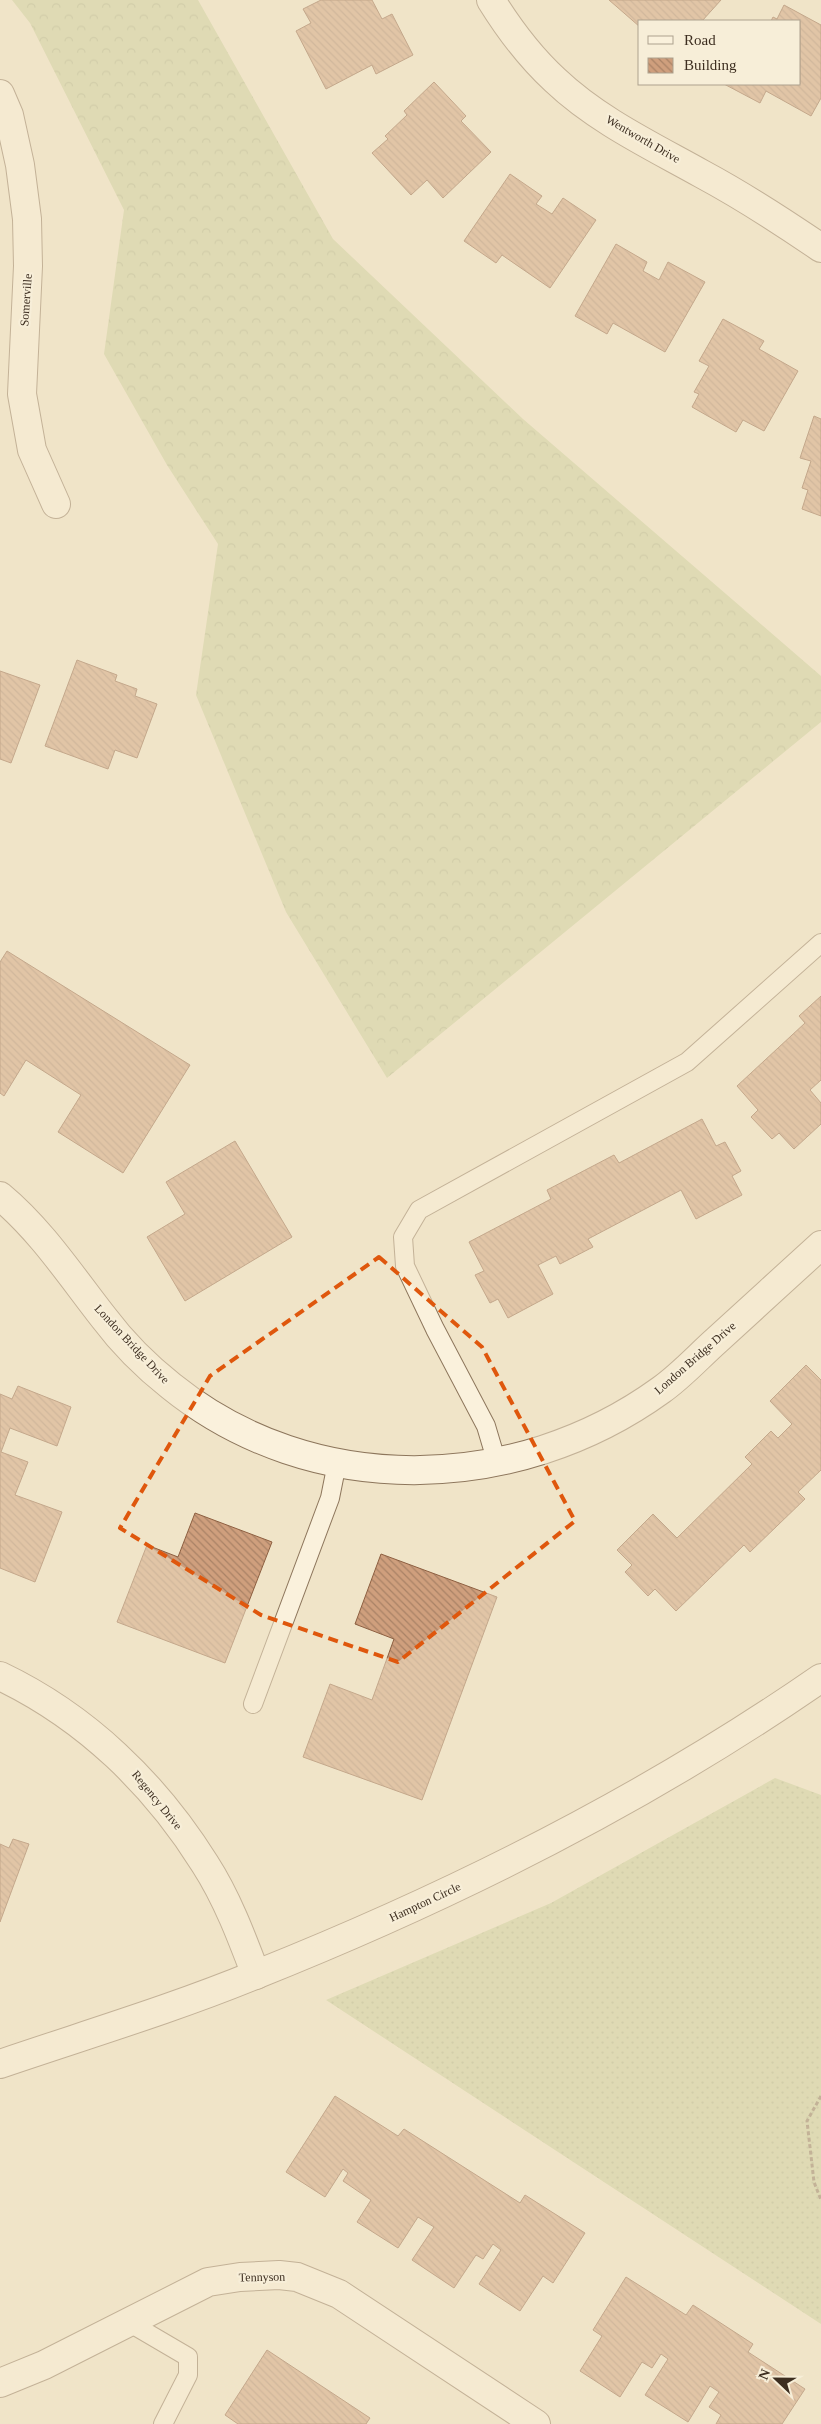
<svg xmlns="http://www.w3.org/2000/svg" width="821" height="2424" font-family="Georgia,serif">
<defs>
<pattern id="grass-dots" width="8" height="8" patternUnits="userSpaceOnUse" patternTransform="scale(1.25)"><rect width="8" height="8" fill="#c9cf9b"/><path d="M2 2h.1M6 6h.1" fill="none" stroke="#aeb285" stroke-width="1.8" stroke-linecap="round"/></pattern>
<pattern id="forest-crowns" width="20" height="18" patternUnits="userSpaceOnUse" patternTransform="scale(1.25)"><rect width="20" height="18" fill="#c9cf9b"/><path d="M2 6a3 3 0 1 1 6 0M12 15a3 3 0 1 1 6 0" fill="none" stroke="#aeb285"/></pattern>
<pattern id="building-back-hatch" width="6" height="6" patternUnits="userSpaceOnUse" patternTransform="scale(1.25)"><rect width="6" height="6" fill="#cf9f7d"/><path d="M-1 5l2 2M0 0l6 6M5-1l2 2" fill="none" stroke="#a98266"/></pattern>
</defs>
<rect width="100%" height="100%" fill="#f0e4c8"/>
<polygon fill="url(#grass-dots)" points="775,1778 821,1795 821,2324 326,2000 551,1903"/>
<polygon fill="url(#forest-crowns)" points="12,0 198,0 333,239 523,419 821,676 821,722 387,1078 286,912 196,695 218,544 167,465 104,354 124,210 30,23"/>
<g fill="url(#building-back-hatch)" stroke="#8d5f41">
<polygon points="321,0 372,0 382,19 392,14 413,55 376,74 372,65 326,89 296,31 311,23 303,9"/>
<polygon points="609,0 721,0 702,21 640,21 640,27"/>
<polygon points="784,5 821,25 821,98 811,116 766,91 760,103 724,84 800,84 800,21 771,21 773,17 777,19"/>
<polygon points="434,82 466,116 461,121 491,152 443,198 427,180 411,195 372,153 388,139 385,136 407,115 404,111"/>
<polygon points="510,174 542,196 536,204 552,214 563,198 596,220 550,288 502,255 496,263 464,241"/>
<polygon points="616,244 647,262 643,271 659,280 668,262 705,282 665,352 613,323 607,334 575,316"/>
<polygon points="723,319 764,341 759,349 798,371 764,431 743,420 736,432 692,407 699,394 694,392 709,366 699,361"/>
<polygon points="814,416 821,419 821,516 802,509 808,490 802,488 811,461 800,458"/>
<polygon points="77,660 117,675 115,681 137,689 135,696 157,704 137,758 115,750 108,769 45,746"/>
<polygon points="0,671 40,685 11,763 0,759"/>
<polygon points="7,951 190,1065 123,1173 58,1132 81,1095 26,1060 4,1096 0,1093 0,962"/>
<polygon points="821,996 821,1080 810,1090 821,1103 821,1124 794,1149 779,1133 772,1139 751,1117 758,1110 737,1086 805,1023 799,1016"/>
<polygon points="702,1119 716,1146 725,1142 741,1171 732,1176 742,1195 696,1219 681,1190 588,1239 593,1247 560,1264 556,1256 538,1265 553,1294 508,1318 498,1299 490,1303 475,1275 484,1271 469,1242 551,1199 547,1190 614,1155 619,1163"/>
<polygon points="235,1141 292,1237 185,1301 147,1237 185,1214 166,1182"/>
<polygon points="806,1365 821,1380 821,1470 798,1492 805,1499 750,1552 744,1545 676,1611 655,1589 648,1596 625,1572 632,1565 617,1550 653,1514 677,1538 752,1464 745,1457 771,1431 778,1438 792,1424 770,1401"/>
<polygon points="18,1386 71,1407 57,1446 10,1428 1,1452 28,1462 15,1495 62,1512 35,1582 0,1568 0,1394 12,1399"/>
<polygon points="195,1513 272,1542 225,1663 117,1622 147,1545 178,1557"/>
<polygon points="381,1554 497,1597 422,1800 303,1757 330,1684 372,1700 394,1639 355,1624"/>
<polygon points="13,1839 29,1844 0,1922 0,1844 9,1848"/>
<polygon points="335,2096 398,2136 404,2129 520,2203 525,2195 585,2233 553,2283 543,2276 520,2311 479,2284 501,2250 493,2244 483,2259 476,2255 454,2288 412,2260 434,2227 418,2217 398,2248 357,2222 371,2200 343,2181 348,2173 343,2169 325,2197 286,2172"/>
<polygon points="626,2277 686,2315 693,2305 753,2344 748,2352 805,2389 782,2424 716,2424 721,2415 709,2407 719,2392 710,2386 688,2422 645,2395 668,2359 661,2354 652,2368 642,2362 620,2397 580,2371 602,2336 593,2330"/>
<polygon points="267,2350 370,2418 366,2424 238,2424 225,2415"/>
</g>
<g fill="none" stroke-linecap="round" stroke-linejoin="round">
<defs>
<g id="service">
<polyline points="497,1463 486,1426 435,1329 405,1266 403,1237 419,1210 687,1062 821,943"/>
<polyline points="253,1704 330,1498 337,1463"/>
<polyline points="130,2323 188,2357 188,2375 163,2424"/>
</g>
<g id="minor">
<path d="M491,0C509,29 530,57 555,80C597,120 652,146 702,174C743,196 783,222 821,248"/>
<polyline points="0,94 9,115 20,165 27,219 28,266 22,394 32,450 56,504"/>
<path d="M0,1196C41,1230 71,1276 104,1318C122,1342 147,1367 171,1386C312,1500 516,1495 661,1390C681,1376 699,1356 717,1340C752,1308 786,1277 821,1245"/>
<path d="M0,1676C86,1717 155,1784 205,1864C227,1898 242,1938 256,1975"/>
<polyline points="0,2383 44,2365 208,2282 240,2277 279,2275 297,2277 339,2294 536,2424"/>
</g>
<path id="tertiary" d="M0,2064C85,2035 172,2009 255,1975C453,1896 645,1800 821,1678"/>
</defs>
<use href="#service" stroke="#8d765c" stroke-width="20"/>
<use href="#minor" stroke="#8d765c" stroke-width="30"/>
<use href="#tertiary" stroke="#8d765c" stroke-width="30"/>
<polyline stroke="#8d765c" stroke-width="3" stroke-dasharray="4 2.5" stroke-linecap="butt" points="821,2096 807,2121 814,2182 821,2200"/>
<use href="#service" stroke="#faf1dc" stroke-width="18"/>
<use href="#minor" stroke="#faf1dc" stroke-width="28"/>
<use href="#tertiary" stroke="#faf1dc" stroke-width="28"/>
</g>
<path d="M0 0H821V2424H0ZM379,1257L482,1347L575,1521L398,1662L261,1615L120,1528L210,1376Z" fill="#f0e4c8" fill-opacity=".55" fill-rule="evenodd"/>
<path fill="none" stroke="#df570d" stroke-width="4" stroke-dasharray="10 6" stroke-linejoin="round" d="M379,1257L482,1347L575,1521L398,1662L261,1615L120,1528L210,1376Z"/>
<g text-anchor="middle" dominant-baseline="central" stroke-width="4.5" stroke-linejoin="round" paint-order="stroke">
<g font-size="12" fill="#3d2e20" stroke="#f7eed8">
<text transform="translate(643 139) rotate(30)">Wentworth Drive</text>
<text transform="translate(26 300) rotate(-86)">Somerville</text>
<text transform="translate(132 1344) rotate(47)">London Bridge Drive</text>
<text transform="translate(695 1358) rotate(-41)">London Bridge Drive</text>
<text transform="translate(157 1800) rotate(51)">Regency Drive</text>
<text transform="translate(425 1902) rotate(-25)">Hampton Circle</text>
<text transform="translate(262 2277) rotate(-1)">Tennyson</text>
</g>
</g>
<rect x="638" y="20" width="162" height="65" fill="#f7eed8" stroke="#ada18e"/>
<rect x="648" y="36" width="25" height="8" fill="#faf1dc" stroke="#ada18e"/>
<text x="684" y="45" font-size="15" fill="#3d2e20">Road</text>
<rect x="648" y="58" width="25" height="15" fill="url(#building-back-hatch)" stroke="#ada18e"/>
<text x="684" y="70" font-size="15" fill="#3d2e20">Building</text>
<g transform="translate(776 2379) rotate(292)" stroke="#f7eed8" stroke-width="4" paint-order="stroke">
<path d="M0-4L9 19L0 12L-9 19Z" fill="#3d2e20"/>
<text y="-8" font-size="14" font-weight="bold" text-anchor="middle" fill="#3d2e20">N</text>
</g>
</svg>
